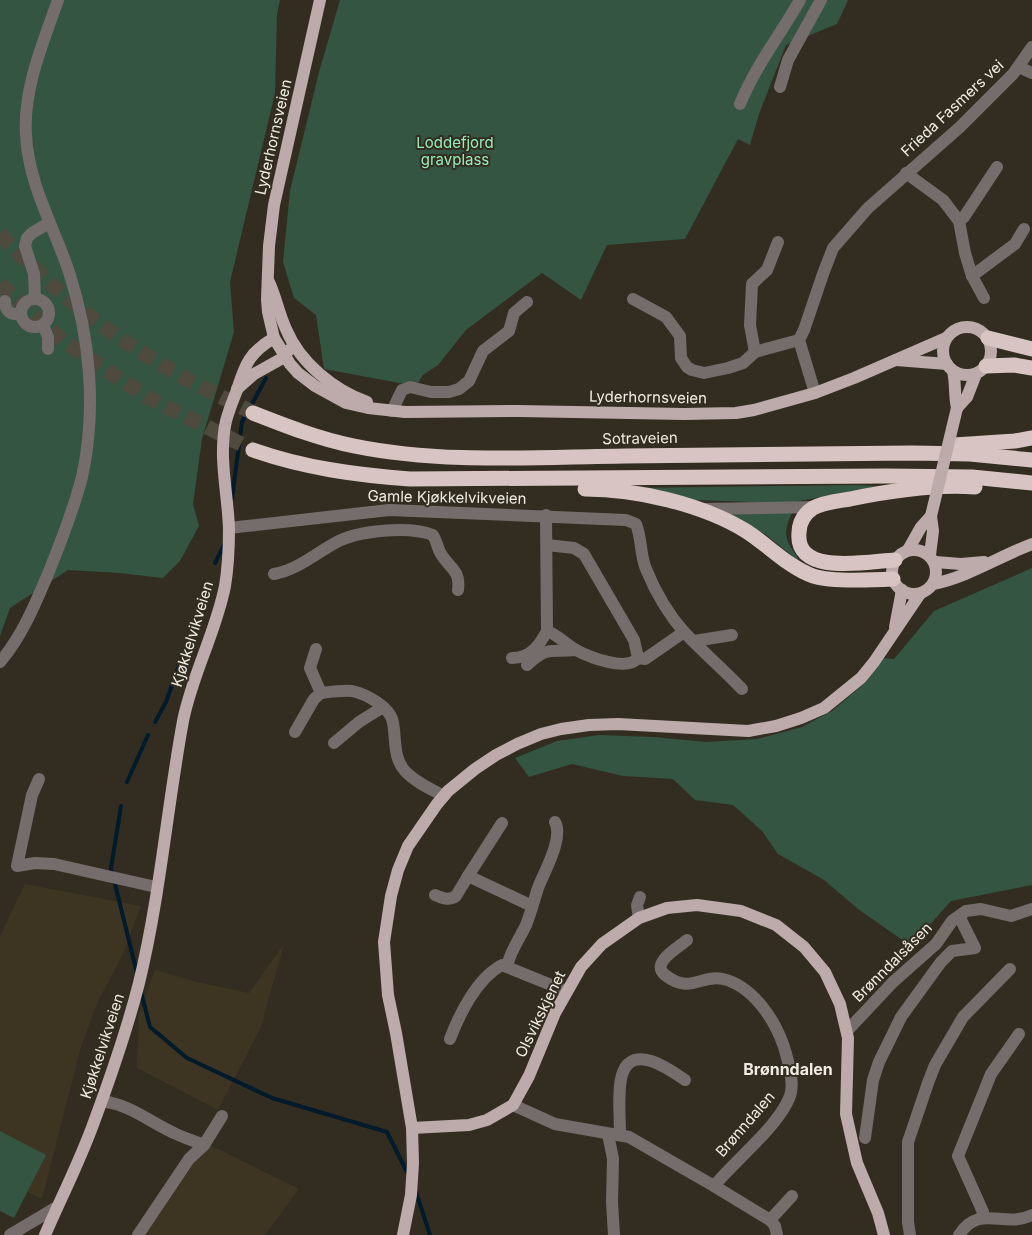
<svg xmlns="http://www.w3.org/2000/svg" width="1032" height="1235" font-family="Inter,sans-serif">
<rect width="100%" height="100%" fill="#322d20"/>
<g fill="#3d3521">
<polygon points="25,884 141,906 122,956 98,1001 81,1047 42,1199 0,1178 0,936"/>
<polygon points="284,944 261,1027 218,1110 137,1068 139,1014 155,970 197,982 249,993"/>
<polygon points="206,1143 299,1189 265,1235 143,1235"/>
</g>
<g fill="#335541">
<polygon points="0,0 280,0 277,14 275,93 230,282 234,332 202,439 193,504 199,526 180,561 163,578 119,573 68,570 10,608 0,636"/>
<polygon points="340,0 848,0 837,24 786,45 759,114 750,145 738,139 685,239 607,245 581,300 542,273 466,330 438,365 423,375 416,386 324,369 316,315 294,298 283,262 290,191 319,72"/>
<polygon points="855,485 879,486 794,502 753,502 693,500 632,488"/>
<path d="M793,511C780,537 787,541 801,563L765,534L724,512Z"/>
<polygon points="1032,568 1032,885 951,901 911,946 858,909 824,880 778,854 762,831 733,805 695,800 673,779 623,776 572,764 529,777 515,758 557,741 599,735 654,737 706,742 757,739 802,727 832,711 865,683 883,658 894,659 934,611"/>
<polygon points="0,1131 46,1155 14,1218 0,1211"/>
</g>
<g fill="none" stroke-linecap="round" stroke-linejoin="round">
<g stroke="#011a2c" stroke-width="4">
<polyline points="232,498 242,422 266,378"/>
<polyline points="215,563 224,545"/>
<polyline points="204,595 205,592"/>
<polyline points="155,722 166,702 184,651"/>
<polyline points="127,782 148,735"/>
<polyline points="112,873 111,868 121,806"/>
<polyline points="114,880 137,973"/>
<polyline points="141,992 150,1027 187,1058 272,1098 387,1132 408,1174"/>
<polyline points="416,1192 430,1235"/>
</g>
<g stroke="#4e4a3d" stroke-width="15" stroke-dasharray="15 8" stroke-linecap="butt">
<path d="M0,234C47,285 103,330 162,365C191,383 223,397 253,413"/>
<polyline points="0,284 63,341 147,397 253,450"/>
</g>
<g stroke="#756d6c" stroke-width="12">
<polyline points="1019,67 1032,73"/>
<polyline points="780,87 788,60 821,0"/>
<path d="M740,104C755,67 780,35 800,0"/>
<polyline points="906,173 943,200 959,221 965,253 972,276 984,298"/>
<polyline points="959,221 964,217 997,167"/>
<polyline points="972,276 1015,244 1024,229"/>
<circle cx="35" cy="313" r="14"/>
<polyline points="35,299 34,274 25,246 27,238 32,233 49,223"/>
<polyline points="633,299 666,317 680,336 681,358 687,367 692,370 704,373 728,368 743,363 755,352 799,340"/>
<path d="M5,301C5,311 10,315 20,314"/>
<polyline points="43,325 48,337 48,349"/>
<polyline points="755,352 750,325 752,284 767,270 778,242"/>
<polyline points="815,393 799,340 804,330 823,274 833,248 868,208 960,127 1013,74 1032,47"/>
<polyline points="392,411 402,390 410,387 431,392 449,392 459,389 469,381 483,351 509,331 514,313 527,302"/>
<polyline points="700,509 817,507"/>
<path d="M229,528L389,510L626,520L636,524C642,539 640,555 646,569C655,591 669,615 684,632C703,652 724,670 742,689"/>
<path d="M274,574C297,570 315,554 335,543C358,530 409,526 433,535C436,540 437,545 439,550C447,568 461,568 458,590"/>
<path d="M547,631C560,636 565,644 576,650C589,657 627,672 638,658L634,640L584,554L574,548L547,545"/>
<polyline points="694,641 732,635"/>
<path d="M316,649L310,668L321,693C330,692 342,690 352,691C366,694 391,707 393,723C396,738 393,758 405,771C415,782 431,789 444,796"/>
<path d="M512,658C530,658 539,646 547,631L546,515"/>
<polyline points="638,658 645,659 684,632"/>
<path d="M0,662C23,635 36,602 50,569C62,539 74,508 82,477C97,409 90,337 69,272C54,227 28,183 26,135C23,89 43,43 58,0"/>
<path d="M527,665C549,645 550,653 576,650"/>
<polyline points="295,732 314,699 321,693"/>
<polyline points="334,743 359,722 383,707"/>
<polyline points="39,779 32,795 17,866 35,863 54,864 156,887"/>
<polyline points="502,823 468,876 532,906"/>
<path d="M435,895C442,898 449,901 456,896L468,876"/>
<polyline points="639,918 637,905 640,897"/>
<path d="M687,940C678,948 650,963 665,975C691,995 700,974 723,979C753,986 775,1020 784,1047C788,1060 795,1083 790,1096C779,1126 735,1160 714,1186"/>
<path d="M507,967C509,953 520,938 526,925C531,913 534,900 538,888C544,872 564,838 555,822"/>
<polyline points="847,1031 893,982 936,944 952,921 966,911 981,909 1011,916 1032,909"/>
<path d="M450,1039C459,1015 477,978 502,965L566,991"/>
<path d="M102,1101C131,1105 148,1121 174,1133C184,1138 194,1141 204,1145"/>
<polyline points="513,1105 555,1124 629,1137 714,1186 770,1220 775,1226 777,1235"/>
<polyline points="608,1134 613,1159 612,1202 614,1235"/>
<path d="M620,1134C620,1118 617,1086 623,1072C634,1044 669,1069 685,1080"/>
<polyline points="865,1138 873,1080 879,1062 901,1017 941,962 952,951 975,948 959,916"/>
<polyline points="982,1218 983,1212 958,1156 991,1074 1019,1034"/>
<polyline points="770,1220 792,1196"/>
<polyline points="10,1235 57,1207"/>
<polyline points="138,1235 189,1159 204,1145 222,1116"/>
<polyline points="910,1235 908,1222 908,1142 928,1083 935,1065 963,1017 1010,969"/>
<path d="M959,1235C980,1203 1004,1229 1032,1215"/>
</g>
<g stroke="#bcabaa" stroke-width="12">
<polyline points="320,0 274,205 269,246 267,299 268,312 274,338 290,364 298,373 315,386 346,403 368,408 405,412 519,411 684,414 736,413 754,410 815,393 854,378 946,338"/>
<path d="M269,282C276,297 279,314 286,329C300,363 334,390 367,402"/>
<circle cx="967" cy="351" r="24"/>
<polyline points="896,360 947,364"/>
<path d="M953,371C956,384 954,395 957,408"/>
<polyline points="237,389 254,374 281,359 289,350"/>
<polyline points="957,408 967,397 976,374"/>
<circle cx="914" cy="572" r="22"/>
<polyline points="908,550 921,527 931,516"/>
<polyline points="930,555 933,531 931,516"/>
<polyline points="935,562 961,564 984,562"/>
<path d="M933,584C968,577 998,557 1032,544"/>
<polyline points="895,627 902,590"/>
<polyline points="412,1128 469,1125 487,1120 513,1105 529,1076 555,1013 581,967 602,944 639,918 667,908 697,905 741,911 776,925 804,947 825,972 840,1004 848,1038 846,1114 857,1163 878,1213 884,1235"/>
<path d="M45,1235C61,1198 80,1161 94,1122C111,1076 127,1030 139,983C160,897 167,808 183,721C192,675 216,632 225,586C228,568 229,548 229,529C228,494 218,457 226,421C229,410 233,400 237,390C245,364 250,352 274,338"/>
<polyline points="403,1235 411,1195 413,1163 412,1128 396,1033 388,995 384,942 391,896 398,870 408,846 437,804 448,791 475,769 496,755 517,744 541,734 561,729 589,725 618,724 748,731 776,726 801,718 824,708 861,678 874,662 920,594"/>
</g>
<g stroke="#d8c4c2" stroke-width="15">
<polyline points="988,338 1032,349"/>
<polyline points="986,366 1014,365 1032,368"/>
<path d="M253,413C286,426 319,439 354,446C442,464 535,457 625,456C721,455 817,454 912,453L970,454L1032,460"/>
<polyline points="954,445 1015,441 1032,438"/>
<path d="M253,450C304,468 356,475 410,479L887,476L972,477L1032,483"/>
<path d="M585,489C636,489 702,504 746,531C768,545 788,567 813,576C830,582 874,580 893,579"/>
<path d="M895,560C870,561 795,577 799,533C799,523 804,514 813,508C824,502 838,501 850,499C889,491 935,484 975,487"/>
</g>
<polyline stroke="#bcabaa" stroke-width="12" points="931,516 957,408"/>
</g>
<g text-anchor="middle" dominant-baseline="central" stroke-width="4" stroke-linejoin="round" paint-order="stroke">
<g font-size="15" fill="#f0ece4" stroke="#322d20">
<text transform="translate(952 108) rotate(-43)">Frieda Fasmers vei</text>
<text transform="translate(273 137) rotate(-77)">Lyderhornsveien</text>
<text transform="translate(648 397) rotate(1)">Lyderhornsveien</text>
<text transform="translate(640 438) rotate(-1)">Sotraveien</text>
<text transform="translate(447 497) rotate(1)">Gamle Kjøkkelvikveien</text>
<text transform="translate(192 634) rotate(-73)">Kjøkkelvikveien</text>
<text transform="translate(892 962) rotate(-45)">Brønndalsåsen</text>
<text transform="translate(540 1014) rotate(-64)">Olsvikskjenet</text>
<text transform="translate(102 1046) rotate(-72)">Kjøkkelvikveien</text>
<text transform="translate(745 1124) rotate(-49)">Brønndalen</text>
</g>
<g font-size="15" fill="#96edbb" stroke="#322d20">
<text x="455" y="142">Loddefjord<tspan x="455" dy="17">gravplass</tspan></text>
</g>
<g font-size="16" font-weight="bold" fill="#f0ece4" stroke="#322d20">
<text x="788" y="1069">Brønndalen</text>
</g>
</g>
</svg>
